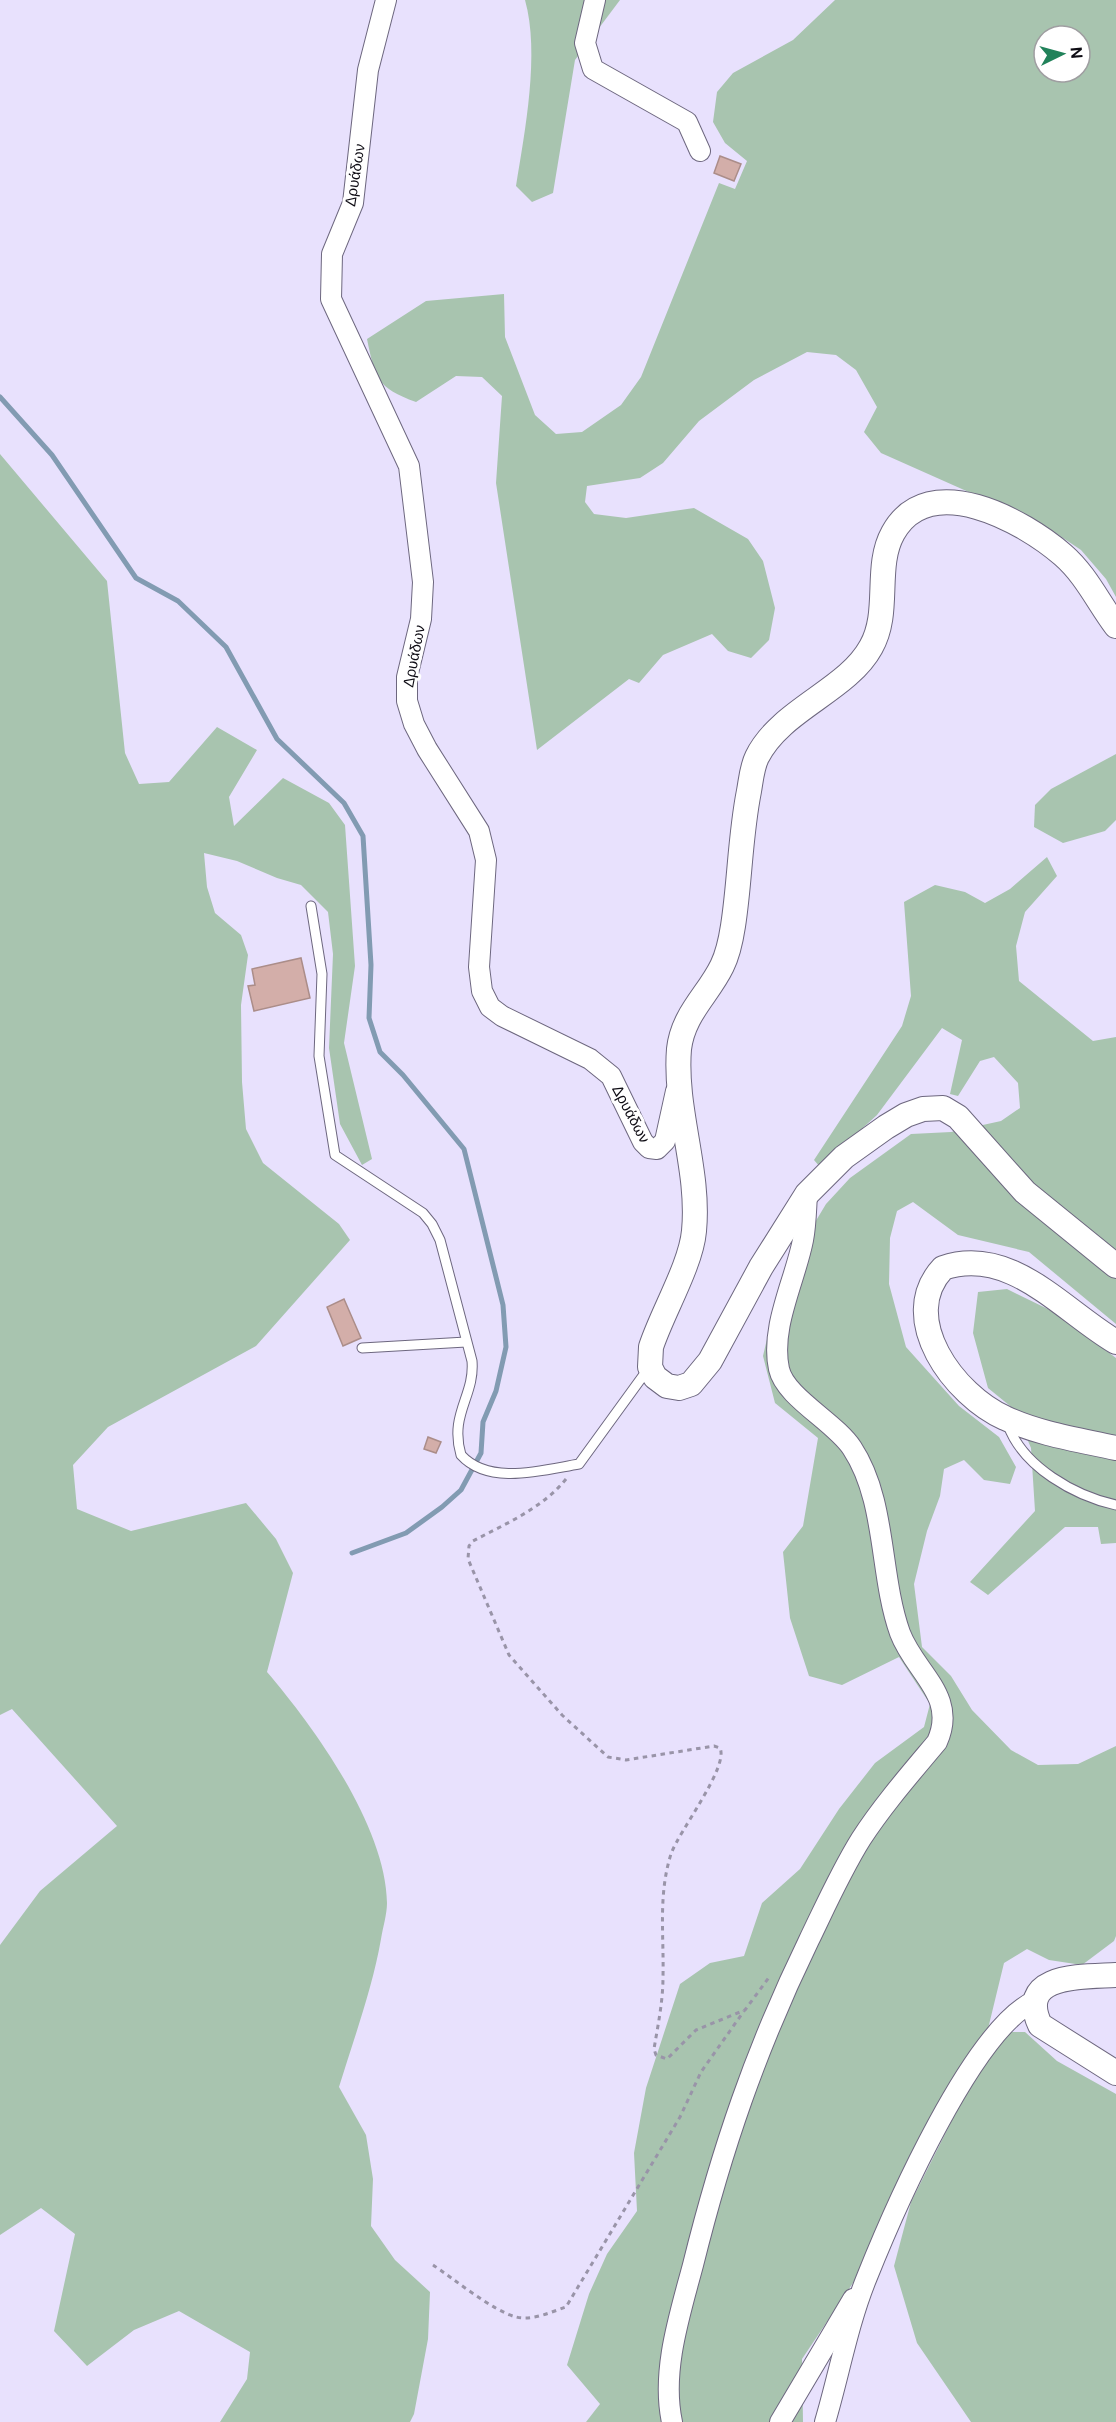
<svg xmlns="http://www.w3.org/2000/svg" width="1116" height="2422" font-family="'DM Sans',sans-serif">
<rect width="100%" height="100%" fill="#e8e1fd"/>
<g fill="#a8c4af" fill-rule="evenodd">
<path d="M525,0H620L575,60L553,193L532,202L516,186C525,131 540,53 525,0Z"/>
<path d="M835,0H1116V597L1106,579L1081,550L1045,526L881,453L864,432L877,407L856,370L836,355L807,352L754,380L699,421L663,463L640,478L587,486L585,502L594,514L626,518L694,508L748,539L763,561L775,608L769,640L751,658L728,651L712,634L663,655L639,683L629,679L537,750L496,483L502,396L482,377L456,376L416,402C377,388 375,378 367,339L426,301L504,294L505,337L535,415L556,434L582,432L621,405L641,377L719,183L735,189L747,161L725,143L713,122L717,92L733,73L793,40ZM1044,36H1080V72H1044Z"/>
<path d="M0,454L107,581L125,753L139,784L169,782L217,727L257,750L229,797L234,826L283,778L329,803L345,825L355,966L344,1043L372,1159L362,1165L340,1124L329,1048L333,954L328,912L301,885L277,878L237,861L204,853L207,887L215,913L241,935L248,955L241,1005L242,1082L246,1129L263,1163L339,1224L350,1240L256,1346L108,1427L73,1465L77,1509L131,1531L246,1503L276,1539L293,1573L267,1672C315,1728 386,1827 387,1903C387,1914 383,1927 381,1939C372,1990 354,2038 339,2087L366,2135L373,2179L371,2226L395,2260L430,2292L428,2339L414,2414L410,2422H220L247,2379L250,2352L179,2311L134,2330L87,2366L54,2331L75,2234L41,2208L0,2235V1945L40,1891L117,1826L12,1709L0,1715Z"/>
<polygon points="1116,754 1116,820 1105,831 1063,843 1034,827 1035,805 1051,789"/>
<polygon points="1047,857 1057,876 1025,912 1016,946 1019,981 1093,1041 1116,1037 1116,1324 1029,1252 958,1235 913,1202 897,1211 890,1238 889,1284 906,1347 959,1406 999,1437 1016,1467 1010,1484 984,1480 964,1460 944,1469 940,1496 927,1531 914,1584 922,1647 951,1676 972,1710 1011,1750 1038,1765 1078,1764 1116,1746 1116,1936 1114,1941 1082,1965 1049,1960 1027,1949 1004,1963 987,2033 962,2063 861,2271 802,2359 803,2422 586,2422 600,2404 567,2365 589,2294 607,2254 637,2211 634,2153 646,2088 680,1984 710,1963 744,1956 762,1903 800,1869 839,1809 875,1763 924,1727 930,1704 899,1657 842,1685 809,1676 790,1618 783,1552 803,1526 818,1438 775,1403 763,1356 781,1279 826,1204 850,1178 911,1134 951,1132 1001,1121 1020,1108 1018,1083 994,1057 980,1061 958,1096 950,1094 962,1040 942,1028 877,1115 820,1167 814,1160 902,1026 911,996 904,902 935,885 965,892 985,903 1010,889"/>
<polygon points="1007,1289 1056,1313 1116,1358 1116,1543 1101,1544 1098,1527 1065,1527 988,1595 970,1582 1035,1511 1031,1448 1015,1410 988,1388 973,1333 978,1292"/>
<polygon points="1011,2032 1025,2032 1057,2061 1116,2094 1116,2422 971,2422 917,2343 894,2266 911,2202 965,2094 988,2058"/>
</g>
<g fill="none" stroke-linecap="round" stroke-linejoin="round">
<polyline stroke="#829bb2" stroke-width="5" points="0,397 52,455 136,578 178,601 226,647 277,739 344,803 363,836 371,965 369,1018 380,1052 403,1075 464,1149 503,1305 506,1347 496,1391 483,1422 481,1453 461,1490 442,1507 406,1533 352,1553"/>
</g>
<g fill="#d3aea9" stroke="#ab8d89" stroke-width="1.5">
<polygon points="720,156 741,164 734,181 714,173"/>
<polygon points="301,958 310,998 254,1011 248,986 255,985 252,969"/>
<polygon points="344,1299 361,1338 343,1346 327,1307"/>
<polygon points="428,1437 441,1442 436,1453 424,1449"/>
</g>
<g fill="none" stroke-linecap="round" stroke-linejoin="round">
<defs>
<g id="service">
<path d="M311,906L322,974L319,1056L335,1155L423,1213L432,1224L440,1240L472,1361C475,1396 449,1414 461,1455C489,1486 543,1470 579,1464L648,1369"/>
<polyline points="362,1348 466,1342"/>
<path d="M1008,1425C1023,1467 1075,1496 1116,1505"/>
</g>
<g id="minor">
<polyline points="386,0 368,70 353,203 332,254 331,299 409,466 423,582 421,619 407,677 407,701 414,724 427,749 479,831 486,860 479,967 482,991 490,1007 502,1016 590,1059 611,1076 643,1142 649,1148 657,1149 665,1141 676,1091"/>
<polyline points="595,0 585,43 593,69 687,122 700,151"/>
<path d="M672,2422C661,2371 680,2314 693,2265C722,2148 756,2049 809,1940C825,1907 841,1871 861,1839C883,1805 911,1773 937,1742C958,1696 915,1673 900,1633C879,1574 887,1501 852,1448C835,1422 785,1397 779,1369C770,1327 795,1281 803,1240C806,1225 806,1209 807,1194"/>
<polyline points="780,2422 853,2299"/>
<path d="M825,2422C839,2375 848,2323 867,2277C893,2212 973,2028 1035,2001"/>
</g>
<g id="tertiary">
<path d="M1116,626C1098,602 1086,575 1063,555C1024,521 929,468 893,533C874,567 891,612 871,647C847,691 781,709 757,757C752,767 751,780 749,791C740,836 740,881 733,926C731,939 728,954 722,966C708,995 683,1014 679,1049C674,1110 700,1170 694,1231C691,1265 662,1313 651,1347L650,1367L655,1377L667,1386L679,1388L691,1384L710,1361L761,1267L807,1194L844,1157L886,1127L906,1115L923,1109L943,1108L958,1117L1025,1192L1116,1266"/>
<path d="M1116,1342C1063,1311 1011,1245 943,1268C896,1318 955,1396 1005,1418C1039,1434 1080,1440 1116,1448"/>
<path d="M1116,1975C1084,1977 1016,1973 1040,2025L1116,2073"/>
</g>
</defs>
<use href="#service" stroke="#6d677f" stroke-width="11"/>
<use href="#minor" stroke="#6d677f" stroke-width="22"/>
<use href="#tertiary" stroke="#6d677f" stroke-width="26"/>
<g stroke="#9994a8" stroke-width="3" stroke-dasharray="4.5 4.5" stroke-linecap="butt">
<path d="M566,1479C543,1508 505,1524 473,1541L469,1546L468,1559L509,1655L562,1715L608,1757L626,1760L714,1746L720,1748C729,1767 679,1831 671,1854C658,1895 664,1935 663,1977C663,2001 658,2025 654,2049L656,2055L667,2059L696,2030L745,2010L770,1976"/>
<path d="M433,2265C454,2279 493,2311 516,2317C532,2321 551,2312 566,2307L680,2117L701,2072L744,2011"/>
</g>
<use href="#service" stroke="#fff" stroke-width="9"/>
<use href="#minor" stroke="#fff" stroke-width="20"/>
<use href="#tertiary" stroke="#fff" stroke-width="24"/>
</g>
<g text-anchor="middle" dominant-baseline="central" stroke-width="6" stroke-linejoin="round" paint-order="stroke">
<g font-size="15" fill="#0e0c14" stroke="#fff">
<text transform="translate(355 175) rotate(-81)">Δρυάδων</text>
<text transform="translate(414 656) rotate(-79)">Δρυάδων</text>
<text transform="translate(631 1114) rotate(62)">Δρυάδων</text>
</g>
</g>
<g transform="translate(1062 54) rotate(85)"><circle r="28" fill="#ffffff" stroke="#9f9ea1" stroke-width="1.5"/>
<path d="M0-4.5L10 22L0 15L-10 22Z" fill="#21825a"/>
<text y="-9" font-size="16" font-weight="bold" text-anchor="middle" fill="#0e0c14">N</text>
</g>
</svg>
